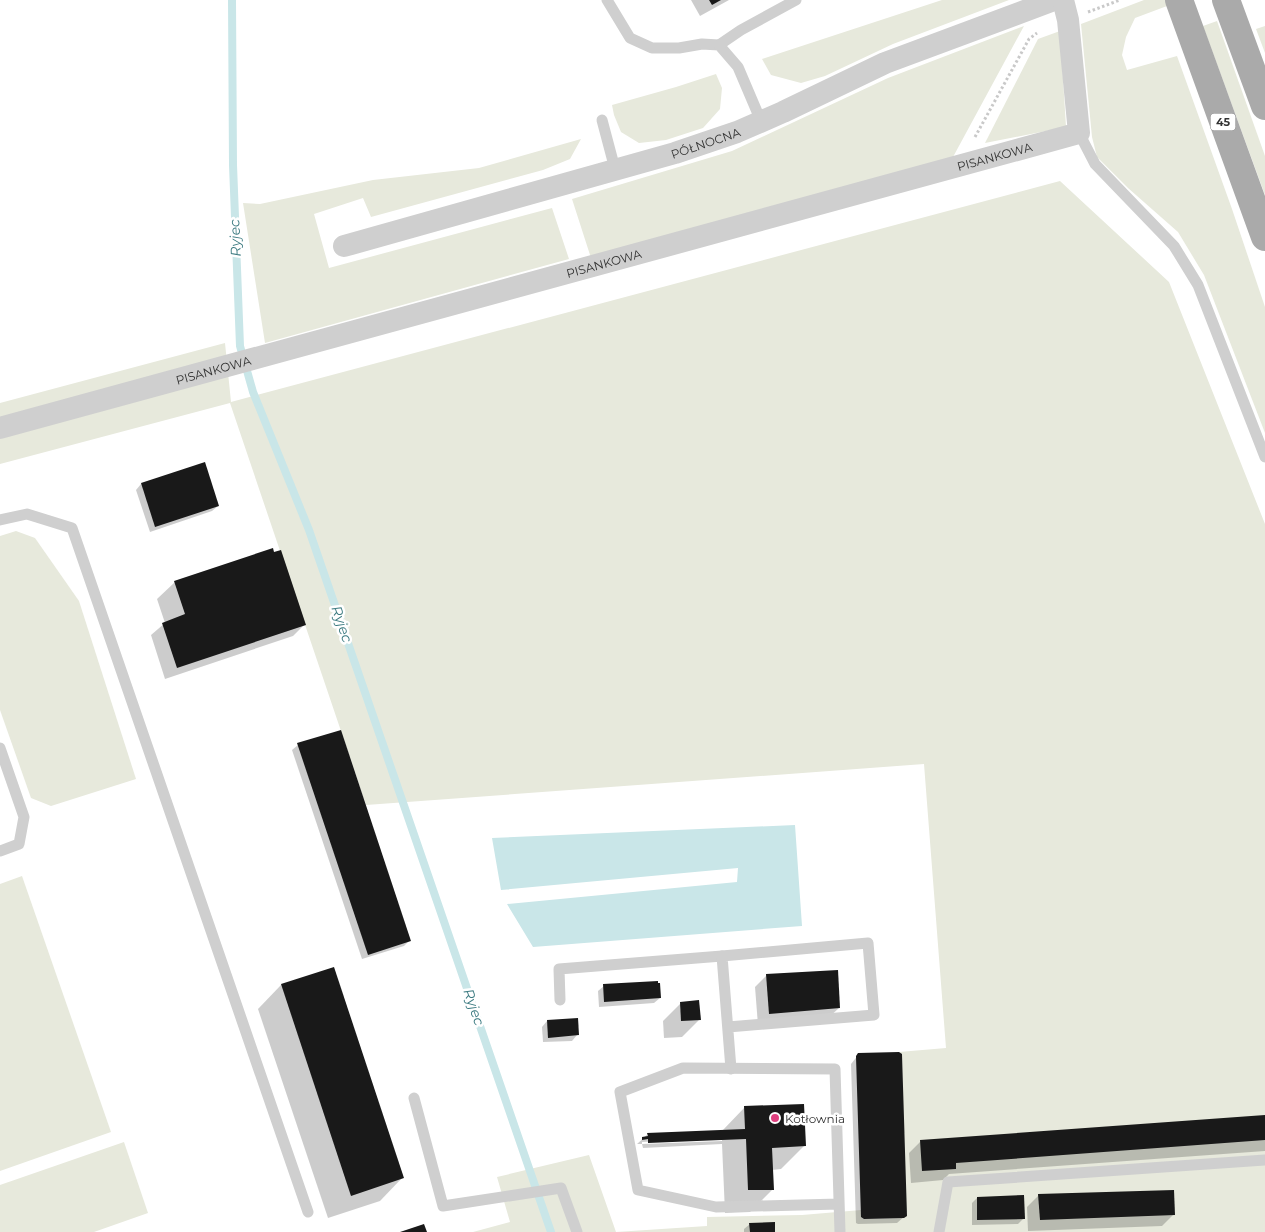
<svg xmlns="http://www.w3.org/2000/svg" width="1265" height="1232" font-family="Montserrat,sans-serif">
<rect width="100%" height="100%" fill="#fff"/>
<g fill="#e7e9dc">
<polygon points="942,0 1009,0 893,44 825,76 801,83 771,75 762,59"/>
<polygon points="1144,0 1183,0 1135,18 1126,37 1122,55 1127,70 1177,56 1232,209 1265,307 1265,433 1204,275 1178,232 1128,188 1097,157 1092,137 1081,24"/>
<polygon points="1217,21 1265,156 1265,195 1203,26"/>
<polygon points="1024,26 953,157 591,258 572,199 732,151 888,78"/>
<polygon points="1265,26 1265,53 1256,29"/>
<polygon points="1060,31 1066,127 985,143 1038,39"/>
<polygon points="716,74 722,88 720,109 703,128 666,140 639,143 621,132 614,115 612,105 676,87"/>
<polygon points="581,139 570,159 543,170 371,217 363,198 314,214 329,268 552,208 569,259 265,343 243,203 260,204 373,180 479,168"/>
<polygon points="1060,181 1169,282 1265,524 1265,1232 473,1232 510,1222 497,1177 589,1155 616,1232 707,1226 707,1217 802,1215 861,1210 861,1217 864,1219 904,1218 902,1055 899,1052 946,1048 924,764 366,805 230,403 0,464 0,403 225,343 231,402"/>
<polygon points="16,531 35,538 79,601 136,779 51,806 31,798 0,710 0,536"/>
<polygon points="22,876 111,1132 0,1171 0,884"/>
<polygon points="124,1142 148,1213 94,1232 0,1232 0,1185"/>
</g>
<polygon fill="#c9e6e8" points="795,825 802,926 533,947 507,904 737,882 738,868 501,890 492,838"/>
<g fill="#0003">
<polygon points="691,0 729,0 700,16"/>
<polygon points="204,464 218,506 212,511 150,532 136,490 141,484"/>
<polygon points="175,582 304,625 293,636 165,679 151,635 165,623 157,599"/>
<polygon points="298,745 410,940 404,946 362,959 292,750"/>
<polygon points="333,968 403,1177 380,1201 328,1218 258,1009 281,985"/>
<polygon points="767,975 839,1008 827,1019 758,1025 755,987"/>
<polygon points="604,986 660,998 654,1003 599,1007 598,991"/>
<polygon points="681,1003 699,1020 682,1037 664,1038 663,1021"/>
<polygon points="547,1021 577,1035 572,1041 543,1042 542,1027"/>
<polygon points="859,1054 906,1215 897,1223 858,1224 856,1223 851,1064"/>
<polygon points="745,1107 804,1146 781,1169 772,1170 773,1189 750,1212 725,1213 722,1144 643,1148 642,1144 722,1141 722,1138 642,1142 642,1144 637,1144 648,1134 722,1131"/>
<polygon points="1265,1116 1265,1151 949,1174 943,1180 911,1183 909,1153 920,1142"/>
<polygon points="1039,1195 1174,1214 1162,1226 1028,1231 1027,1207"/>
<polygon points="977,1198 1023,1219 1018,1224 972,1225 972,1203"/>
<polygon points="750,1224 774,1232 744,1232 744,1229"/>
</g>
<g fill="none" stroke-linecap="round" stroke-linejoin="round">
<polyline stroke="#c9e6e8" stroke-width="8" points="232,0 233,165 240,346 253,392 309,530 551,1232"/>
</g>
<g fill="#191919">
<polygon points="709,0 721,0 712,5"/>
<polygon points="205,462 219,506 155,527 141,483"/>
<polygon points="273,548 274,552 281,550 306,625 177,668 162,623 185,614 174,581"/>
<polygon points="341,730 411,941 368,955 297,743"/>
<polygon points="334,967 404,1178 351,1196 281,984"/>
<polygon points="838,970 840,1008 769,1014 766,974"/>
<polygon points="658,981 658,983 660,983 661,998 604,1002 603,984"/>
<polygon points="699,1000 701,1020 681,1021 680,1002"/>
<polygon points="578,1018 579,1035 548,1038 547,1020"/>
<polygon points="899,1052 902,1054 907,1216 904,1218 864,1219 861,1217 856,1056 858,1053"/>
<polygon points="804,1104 806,1146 772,1148 774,1190 748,1190 746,1139 648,1143 648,1139 642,1140 642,1137 648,1136 647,1133 745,1129 744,1106"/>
<polygon points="1265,1115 1265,1140 956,1163 956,1169 922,1171 920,1140"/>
<polygon points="1174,1190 1175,1215 1040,1220 1038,1194"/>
<polygon points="1024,1195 1025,1219 977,1220 977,1197"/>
<polygon points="775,1222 775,1232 750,1232 749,1223"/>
<polygon points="424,1224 427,1232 400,1232"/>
</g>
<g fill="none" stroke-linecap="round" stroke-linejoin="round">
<g stroke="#c9c9c9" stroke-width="3" stroke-dasharray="2.5 2.5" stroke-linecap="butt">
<polyline points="1088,12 1120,0"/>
<polyline points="975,137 1029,39 1037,33"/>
</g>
<g stroke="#cfcfcf" stroke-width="11">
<polyline points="607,0 630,38 652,48 679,48 702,44 719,45 738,67 761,121"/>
<polyline points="719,45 741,30 796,0"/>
<polyline points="602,120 615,169"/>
<polyline points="1079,133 1095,164 1174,246 1198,285 1265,457"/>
<polyline points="0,520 27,514 72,528 308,1212"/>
<polyline points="0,748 24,817 19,844 0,851"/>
<polyline points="560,1000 559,969 722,956"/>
<polyline points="728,1027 874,1015 868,943 722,956 731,1069"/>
<polyline points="414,1098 443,1206 561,1188 577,1232"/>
<polyline points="839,1204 716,1207 638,1190 620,1092 683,1068 835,1069 840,1232"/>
<polyline points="939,1232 948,1182 1265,1160"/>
</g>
<g stroke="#cfcfcf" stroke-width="22">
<path id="s1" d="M344,246L675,153L737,132L783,112L885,63L1054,0"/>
<path id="s2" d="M0,428L1079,133L1068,20L1063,0"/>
</g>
<g stroke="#aaa" stroke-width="28">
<polyline points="1179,0 1265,237"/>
<polyline points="1226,0 1265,106"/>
</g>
</g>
<circle fill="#df3f7e" stroke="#fff" stroke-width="2" cx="775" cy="1118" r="5"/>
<g text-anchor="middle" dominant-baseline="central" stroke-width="5" stroke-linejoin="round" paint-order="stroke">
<rect fill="#fff" stroke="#707070" stroke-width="1" x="1210.5" y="113.5" width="25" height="17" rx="4"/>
<g font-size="11" font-weight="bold" fill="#323232">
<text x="1223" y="122">45</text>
</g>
<g font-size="12" fill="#323232" stroke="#fff">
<text stroke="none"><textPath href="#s1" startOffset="376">PÓŁNOCNA</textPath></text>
<text stroke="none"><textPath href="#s2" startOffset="1031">PISANKOWA</textPath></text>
<text stroke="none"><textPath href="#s2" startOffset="626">PISANKOWA</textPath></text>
<text stroke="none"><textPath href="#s2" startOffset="221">PISANKOWA</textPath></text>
</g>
<g font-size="12" fill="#323232" stroke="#fff" text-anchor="start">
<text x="785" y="1118">Kotłownia</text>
</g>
<g font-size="14" font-style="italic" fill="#3b7a80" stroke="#fff">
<text transform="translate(235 238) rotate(-92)">Ryjec</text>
<text transform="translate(342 624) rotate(71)">Ryjec</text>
<text transform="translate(474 1007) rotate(71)">Ryjec</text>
</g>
</g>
</svg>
